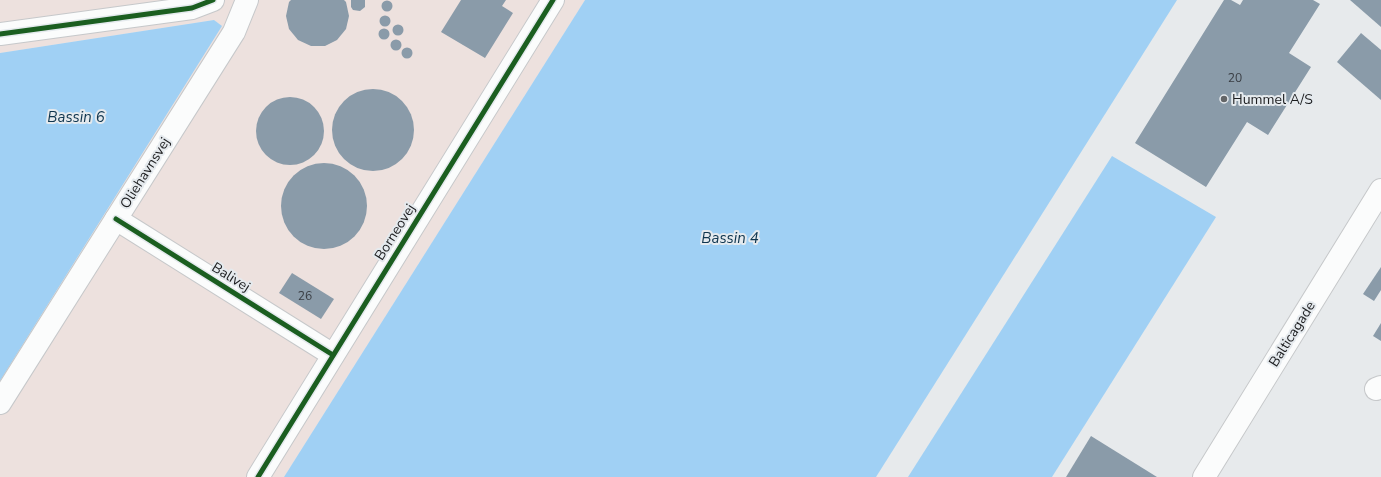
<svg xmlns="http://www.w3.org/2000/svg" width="1381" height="477" font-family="'Nunito Sans',sans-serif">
<rect width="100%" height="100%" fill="#e7eaec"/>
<polygon fill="#ede1de" points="0,0 585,0 284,477 0,477 0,381 222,26 214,20 0,53"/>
<g fill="#a0d0f4">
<polygon points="585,0 1177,0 876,477 284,477"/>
<polygon points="214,20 222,26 0,381 0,53"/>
<polygon points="1112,156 1216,217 1052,477 908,477"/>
</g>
<g fill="#8a9ba9">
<polygon points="291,0 344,0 346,2 349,16 346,29 337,40 325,46 311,46 298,40 289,29 286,16 289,2"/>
<polygon points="351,0 365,0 365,7 360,11 353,10 351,7"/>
<polygon points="461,0 506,0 502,6 513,13 485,58 441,32"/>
<polygon points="1224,0 1231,0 1240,5 1243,0 1313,0 1320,4 1289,53 1311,67 1268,135 1247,122 1206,187 1135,143"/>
<polygon points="1350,0 1381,0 1381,27"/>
<circle cx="387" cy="6" r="5.5"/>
<circle cx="385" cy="21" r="5.5"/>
<circle cx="398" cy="30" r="5.5"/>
<circle cx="384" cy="34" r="5.5"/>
<polygon points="1361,33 1381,50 1381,100 1337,62"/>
<circle cx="396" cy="45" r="5.5"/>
<circle cx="407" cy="53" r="5.5"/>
<circle cx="373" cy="130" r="41"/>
<circle cx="290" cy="131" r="34"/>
<circle cx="324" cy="206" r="43"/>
<polygon points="1381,267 1381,290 1374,301 1363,294"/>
<polygon points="292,273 334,299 321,319 279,293"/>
<polygon points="1381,323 1381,341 1373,336"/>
<polygon points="1091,436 1157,477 1066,477"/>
</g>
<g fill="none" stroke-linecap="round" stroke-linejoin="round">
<defs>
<g id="minor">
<polyline points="0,34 192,8 213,0"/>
<polyline points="116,219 333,355"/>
<polyline points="1376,389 1381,387"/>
<polyline points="0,403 234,32 247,0"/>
<polyline points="258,477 553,0"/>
<polyline points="1204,477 1381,190"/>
</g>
</defs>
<use href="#minor" stroke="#c6c8ca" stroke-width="24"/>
<use href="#minor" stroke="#fbfcfc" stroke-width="22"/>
<defs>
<g id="cycleway">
<polyline points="0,34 192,8 213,0"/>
<polyline points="116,219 333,355"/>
<polyline points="258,477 553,0"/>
</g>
</defs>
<use href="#cycleway" stroke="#e5eaee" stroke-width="8"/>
<use href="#cycleway" stroke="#1b5e20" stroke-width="5"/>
</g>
<circle fill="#636567" stroke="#e5eaee" stroke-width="1.5" cx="1224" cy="99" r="4"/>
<g text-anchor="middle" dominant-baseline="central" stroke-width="4" stroke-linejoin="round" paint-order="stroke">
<g font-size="12" fill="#383c42">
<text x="1235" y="78">20</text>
<text x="305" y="296">26</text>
</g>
<g font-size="14" fill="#1c1d1f" stroke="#e5eaee" text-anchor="start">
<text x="1232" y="99">Hummel A/S</text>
</g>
<g font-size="14" fill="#1c1d1f" stroke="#e5eaee">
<text transform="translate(145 173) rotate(-58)">Oliehavnsvej</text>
<text transform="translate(395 232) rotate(-58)">Borneovej</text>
<text transform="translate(231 277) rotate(32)">Balivej</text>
<text transform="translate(1292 334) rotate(-58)">Balticagade</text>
</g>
<g font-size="15" font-style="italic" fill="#10364f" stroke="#e5eaee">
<text x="76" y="117">Bassin 6</text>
<text x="730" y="238">Bassin 4</text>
</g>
</g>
</svg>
